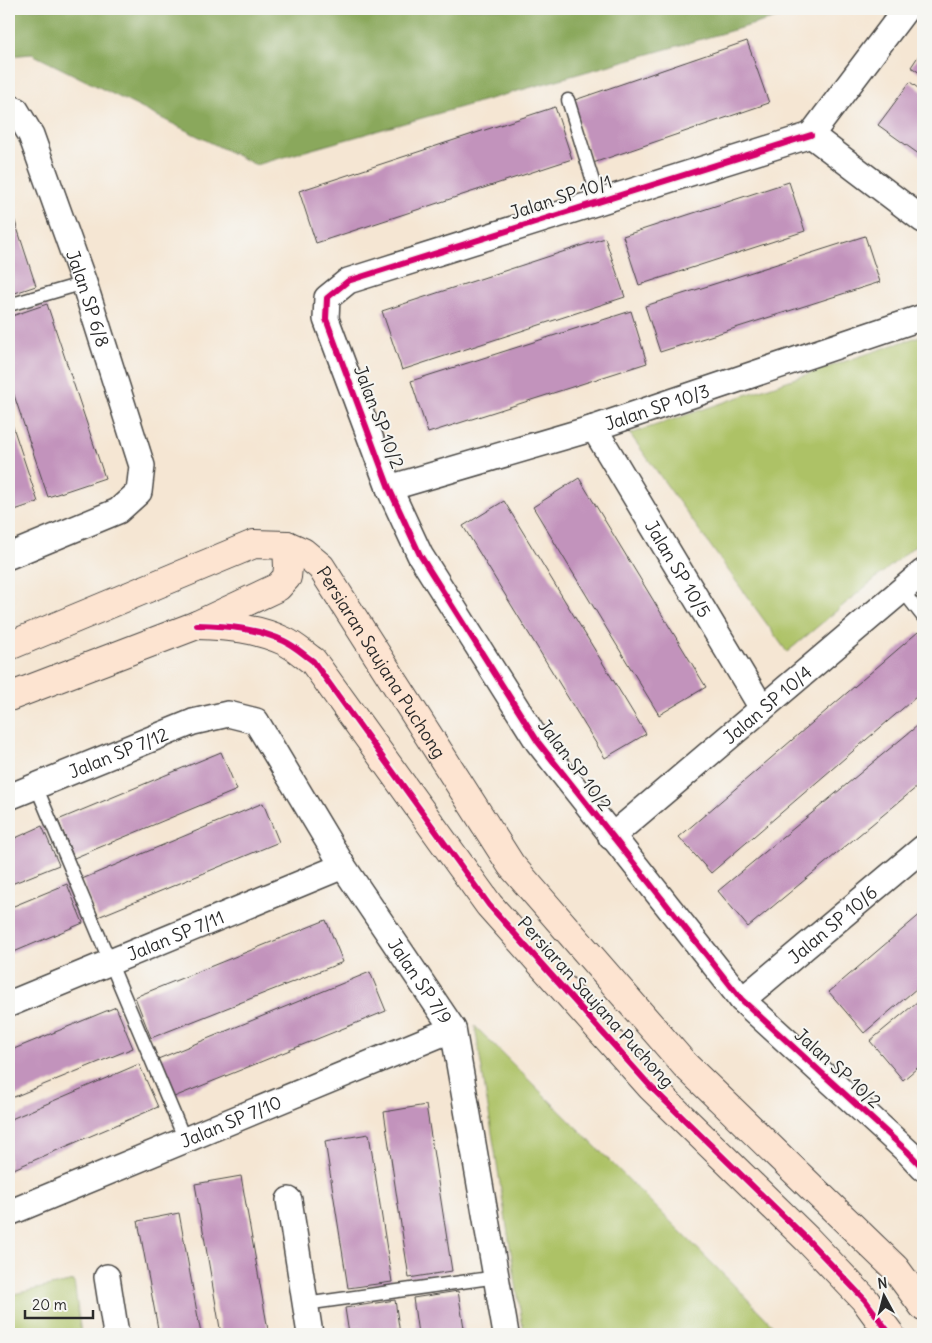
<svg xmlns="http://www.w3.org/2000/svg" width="932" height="1343" font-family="Delius,sans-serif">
<rect width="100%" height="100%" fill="#f6f6f2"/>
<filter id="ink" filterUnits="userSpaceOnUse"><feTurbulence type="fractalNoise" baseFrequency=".02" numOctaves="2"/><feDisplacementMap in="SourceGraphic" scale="10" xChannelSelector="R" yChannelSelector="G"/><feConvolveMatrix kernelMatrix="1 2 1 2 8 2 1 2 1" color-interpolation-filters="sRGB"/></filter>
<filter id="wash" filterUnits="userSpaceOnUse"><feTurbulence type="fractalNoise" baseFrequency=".0096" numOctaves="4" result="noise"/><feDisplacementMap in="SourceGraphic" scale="20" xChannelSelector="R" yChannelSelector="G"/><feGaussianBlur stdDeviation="1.12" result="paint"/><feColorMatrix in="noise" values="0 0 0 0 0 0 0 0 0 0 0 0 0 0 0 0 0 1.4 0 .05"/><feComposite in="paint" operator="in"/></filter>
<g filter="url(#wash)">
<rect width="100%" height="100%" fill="#f5e6d3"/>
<g fill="#adc266" stroke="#6c7648">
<polygon points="923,335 923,539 787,652 630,434"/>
<polygon points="475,1026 731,1282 781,1334 524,1334"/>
<polygon points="74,1281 81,1334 9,1334 9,1295"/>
</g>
<polygon fill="#8aa85b" stroke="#5a6a43" points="9,9 808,9 256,165 32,54 9,56"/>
<g id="blocks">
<g fill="#c293bc">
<polygon points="747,41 769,103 593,163 572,101"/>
<polygon points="923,49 923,75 911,67"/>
<polygon points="910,82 923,92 923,157 878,125"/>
<polygon points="555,107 572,159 316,243 299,191"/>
<polygon points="789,182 805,231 639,285 623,236"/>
<polygon points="9,203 36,286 9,295"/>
<polygon points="865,236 880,282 660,352 645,306"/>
<polygon points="605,238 625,297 402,370 382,311"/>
<polygon points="47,304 105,478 48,497 9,380 9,317"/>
<polygon points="631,311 647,363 428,433 411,381"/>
<polygon points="9,415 38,502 9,512"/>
<polygon points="579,478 706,687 659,715 533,507"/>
<polygon points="504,501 646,734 605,758 463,526"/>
<polygon points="918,632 923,638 923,691 711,873 679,837"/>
<polygon points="923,721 923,782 748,927 718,891"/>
<polygon points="221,752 237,790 74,858 58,820"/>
<polygon points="263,803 279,842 98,917 82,879"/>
<polygon points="42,826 59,865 9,885 9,841"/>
<polygon points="67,884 83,923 9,954 9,908"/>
<polygon points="923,912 923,983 864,1033 829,992"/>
<polygon points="326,920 343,962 151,1038 135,997"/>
<polygon points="370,972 386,1011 174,1097 158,1059"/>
<polygon points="923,997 923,1063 903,1080 870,1041"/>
<polygon points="116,1007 133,1048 9,1099 9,1051"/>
<polygon points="139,1064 158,1107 9,1171 9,1120"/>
<polygon points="426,1105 452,1271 409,1278 384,1112"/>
<polygon points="369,1134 392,1282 348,1288 325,1141"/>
<polygon points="241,1176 268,1330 242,1334 221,1334 195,1184"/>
<polygon points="179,1213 201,1334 159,1334 138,1221"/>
<polygon points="458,1291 465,1334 418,1334 413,1298"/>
<polygon points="395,1300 400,1334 349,1334 345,1308"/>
</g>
</g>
</g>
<g filter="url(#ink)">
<use href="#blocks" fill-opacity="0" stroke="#494744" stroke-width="1"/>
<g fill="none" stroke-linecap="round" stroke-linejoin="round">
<defs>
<g id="lane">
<polyline points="568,100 599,201"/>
<polyline points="9,305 84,283"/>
<polyline points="902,590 923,617"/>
<polyline points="36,786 185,1140"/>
<polyline points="305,1304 497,1277"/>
</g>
<g id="street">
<path id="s1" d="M9,107L16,110L31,135L84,283L142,466L139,492L118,511L9,556"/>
<polyline points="811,135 348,281 327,298 326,319 389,488 420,555 538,742 742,1000 908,1152 923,1168"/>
<polyline points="811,135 906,9"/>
<polyline points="811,135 923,220"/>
<path id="s2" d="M594,428L762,708"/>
<path id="s3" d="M389,488L594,428L923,317"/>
<path id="s4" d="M9,797L193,722L228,714L256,721L343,866L453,1029L506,1334"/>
<path id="s5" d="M611,837L923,572"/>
<path id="s6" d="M742,1000L923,848"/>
<path id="s7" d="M9,1004L343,866"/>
<polyline points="289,1200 310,1334"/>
<path id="s8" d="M9,1213L453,1029"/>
<polyline points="107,1277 116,1334"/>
</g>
<g id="secondary">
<path d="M197,625C228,626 256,628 284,641C295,646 304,655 313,661L489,905L651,1087L807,1239L865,1300L890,1334"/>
<path id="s9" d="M9,646L254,544L287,545L303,552L321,567L511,865L685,1065L895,1268L923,1306"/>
<polyline points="9,697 197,625 278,587 287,577 288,567 287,545"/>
</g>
</defs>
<use href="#lane" stroke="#494744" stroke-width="15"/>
<use href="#street" stroke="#494744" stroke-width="28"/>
<use href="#secondary" stroke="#494744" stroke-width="30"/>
<use href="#lane" stroke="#fff" stroke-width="12"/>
<use href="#street" stroke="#fff" stroke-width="25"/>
<use href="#secondary" stroke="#fde4d1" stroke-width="28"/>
<defs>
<g id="cycleway">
<polyline points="811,135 348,281 327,298 326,319 389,488 420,555 538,742 742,1000 908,1152 923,1168"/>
<path d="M197,625C228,626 256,628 284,641C295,646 304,655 313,661L489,905L651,1087L807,1239L865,1300L890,1334"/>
</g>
</defs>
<use href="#cycleway" stroke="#f6f6f2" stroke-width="9"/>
<use href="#cycleway" stroke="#d6006c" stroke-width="6"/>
</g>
</g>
<g text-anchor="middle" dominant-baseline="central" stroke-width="4" stroke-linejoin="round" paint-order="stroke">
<g font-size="18" fill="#2b2b2b" stroke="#f6f6f2">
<text transform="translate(561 197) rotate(-18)">Jalan SP 10/1</text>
<text stroke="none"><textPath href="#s1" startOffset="210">Jalan SP 6/8</textPath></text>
<text stroke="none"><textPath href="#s3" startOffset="280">Jalan SP 10/3</textPath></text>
<text transform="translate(379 417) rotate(69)">Jalan SP 10/2</text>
<text stroke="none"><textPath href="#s2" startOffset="164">Jalan SP 10/5</textPath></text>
<text stroke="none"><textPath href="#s9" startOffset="452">Persiaran Saujana Puchong</textPath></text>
<text stroke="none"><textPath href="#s5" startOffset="205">Jalan SP 10/4</textPath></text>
<text stroke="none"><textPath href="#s4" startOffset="118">Jalan SP 7/12</textPath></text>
<text transform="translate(575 765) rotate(53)">Jalan SP 10/2</text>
<text stroke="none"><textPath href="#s6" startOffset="118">Jalan SP 10/6</textPath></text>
<text stroke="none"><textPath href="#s7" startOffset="180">Jalan SP 7/11</textPath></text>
<text stroke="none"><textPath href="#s4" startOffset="571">Jalan SP 7/9</textPath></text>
<text transform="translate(596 1002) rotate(48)">Persiaran Saujana Puchong</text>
<text transform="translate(838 1068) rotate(42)">Jalan SP 10/2</text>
<text stroke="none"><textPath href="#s8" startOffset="240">Jalan SP 7/10</textPath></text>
</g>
</g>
<rect width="932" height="1343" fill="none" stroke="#f6f6f2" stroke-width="30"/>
<g transform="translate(884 1296) rotate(353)" stroke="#f6f6f2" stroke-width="4" paint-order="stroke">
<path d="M0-4L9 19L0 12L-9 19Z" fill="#2b2b2b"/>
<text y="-8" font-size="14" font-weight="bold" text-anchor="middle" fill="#2b2b2b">N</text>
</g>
<path d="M25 1310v8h68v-8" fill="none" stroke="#2b2b2b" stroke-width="2.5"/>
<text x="32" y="1310" font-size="15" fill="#2b2b2b" stroke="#f6f6f2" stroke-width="4" paint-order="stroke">20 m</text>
</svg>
